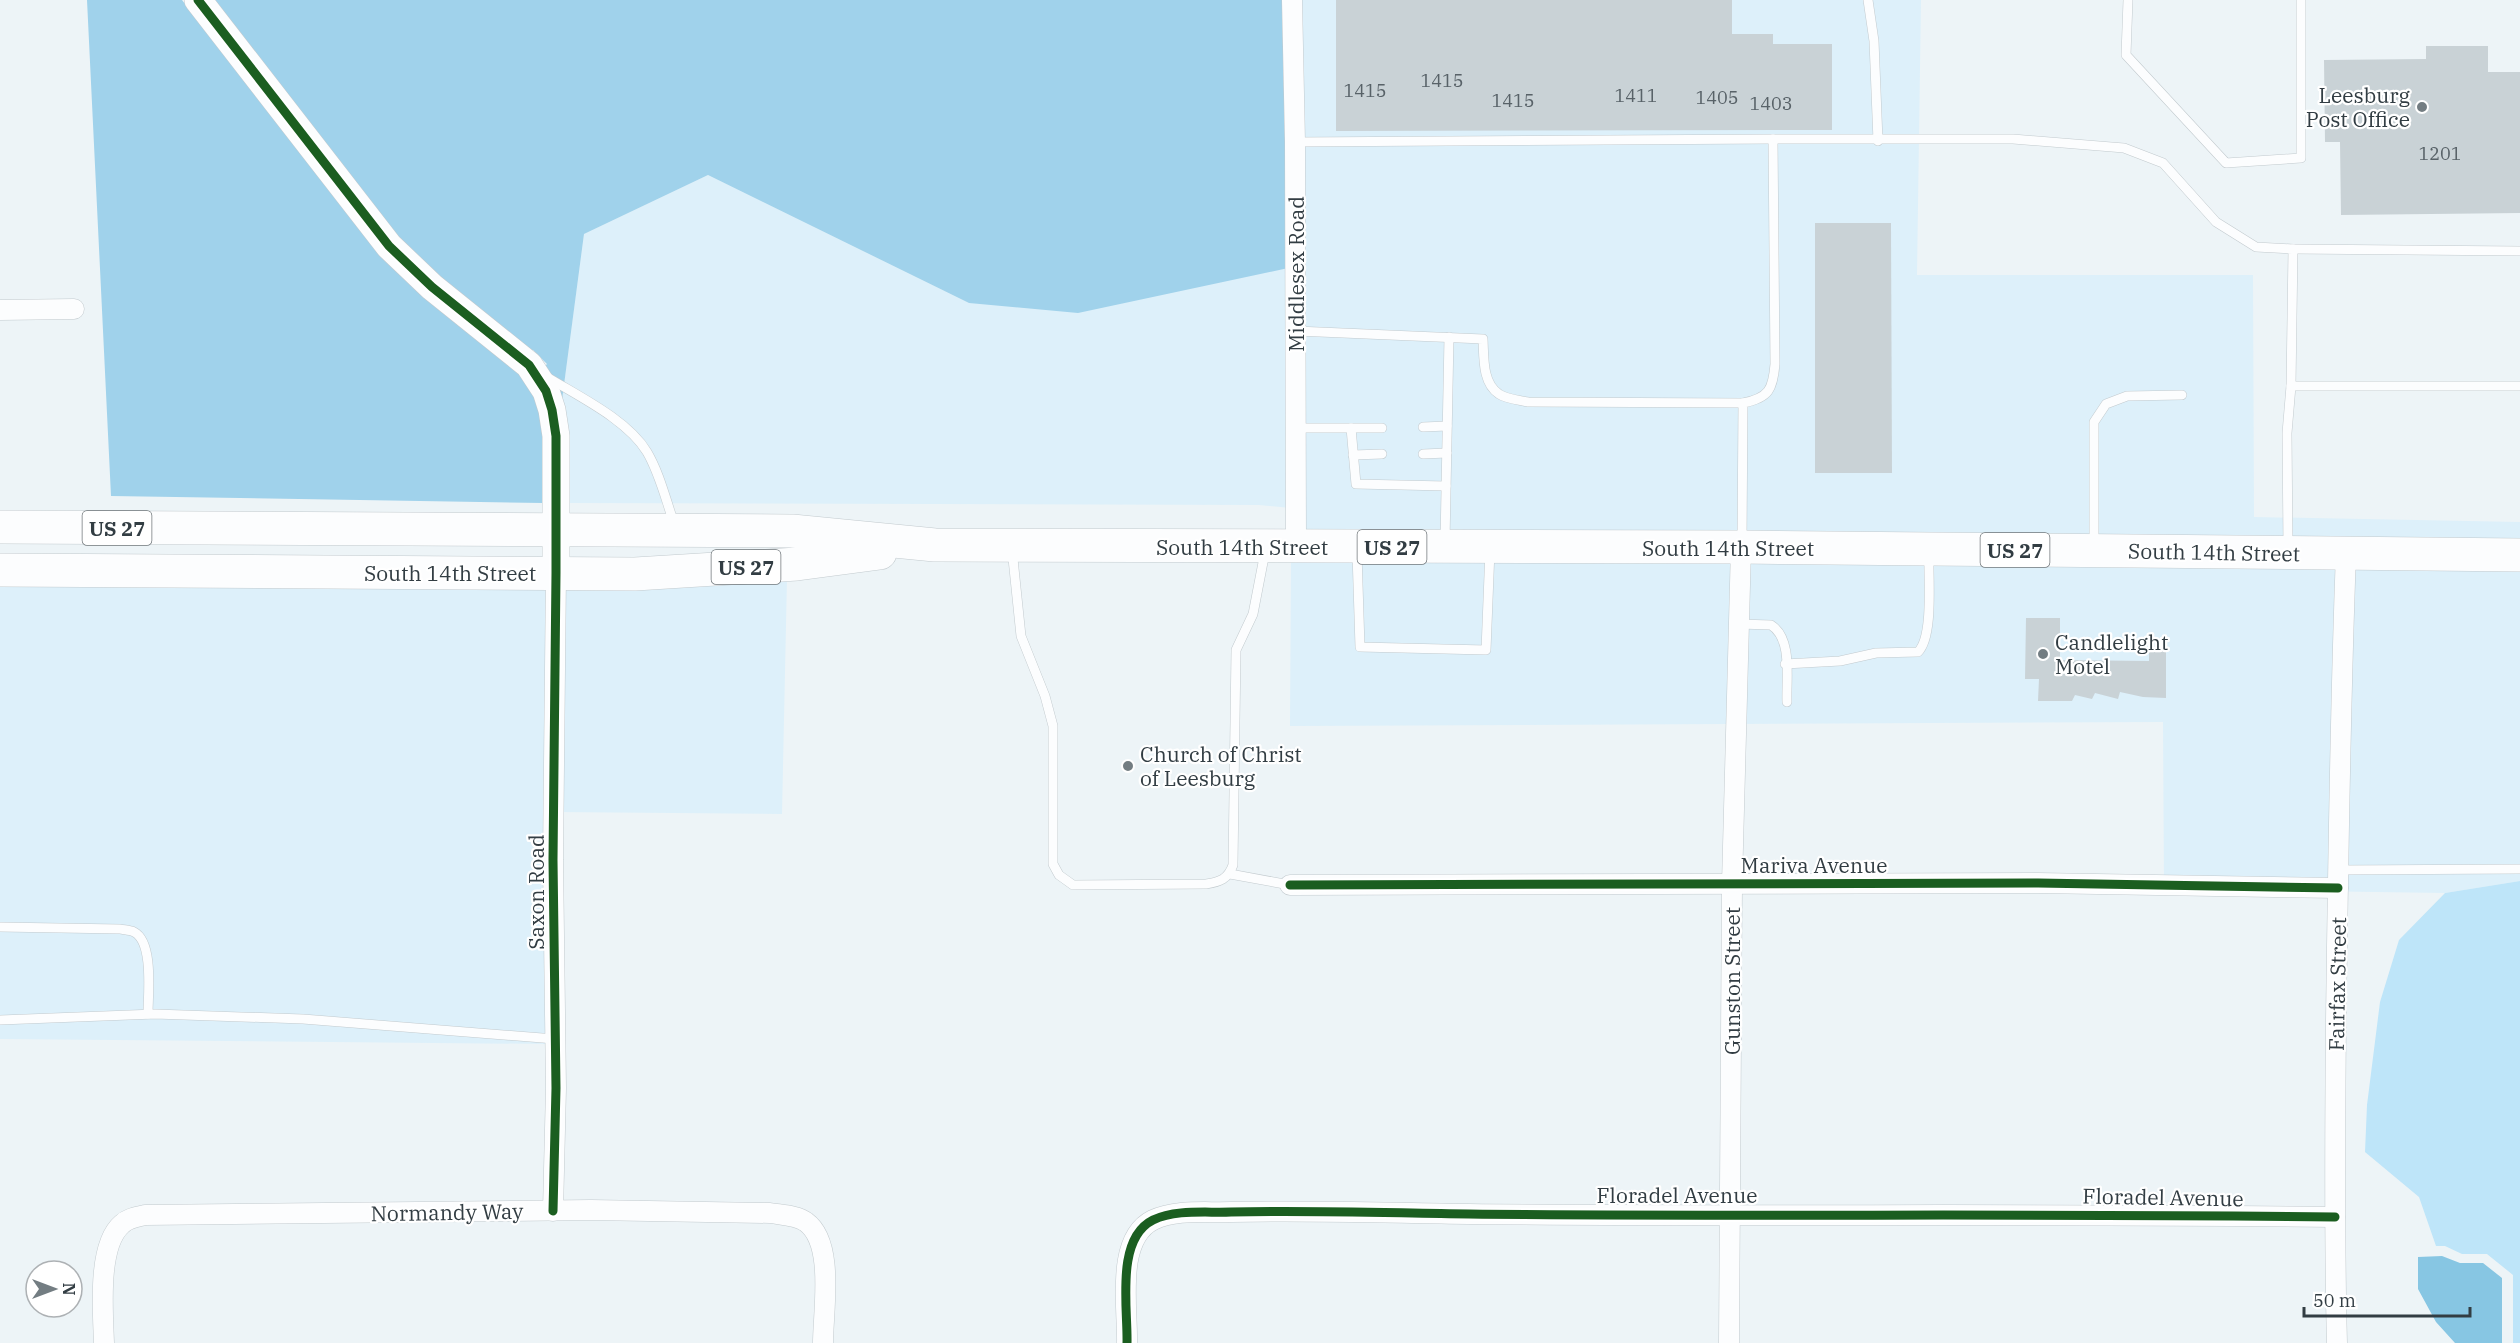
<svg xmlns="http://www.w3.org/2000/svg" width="2520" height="1343" font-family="'IBM Plex Serif',serif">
<rect width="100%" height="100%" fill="#edf4f7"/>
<g fill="#ddf0fa">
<polygon points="1296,0 1921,0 1917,275 2253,275 2254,517 2520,522 2520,543 1291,536 1291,508 1259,505 569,503 562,400 584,234 708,175 969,303"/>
<polygon points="1291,559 2520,566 2520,881 2445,893 2164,889 2163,722 1290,726"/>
<polygon points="787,578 782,814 552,812 551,1044 0,1039 0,582"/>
</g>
<polygon fill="#bee5f9" points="2520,881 2520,1343 2513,1343 2513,1275 2487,1254 2462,1254 2445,1246 2436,1246 2419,1197 2365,1152 2367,1105 2380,1002 2399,940 2445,893"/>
<g fill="#a0d2eb">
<path d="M87,0H182L378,253L518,372C523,380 530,388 534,396C549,427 543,469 543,503L111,496Z"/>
<polygon points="214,0 1296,0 1293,267 1078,313 969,303 708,175 584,234 562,400 544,367 547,364 533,350 530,351 441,278 399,239"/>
</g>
<polygon fill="#87c6e3" points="2442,1256 2460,1263 2483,1263 2502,1278 2502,1343 2455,1343 2436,1322 2418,1289 2418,1257"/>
<g fill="#c9d2d6">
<polygon points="1336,0 1732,0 1732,34 1773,34 1773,44 1832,44 1832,130 1336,131"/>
<polygon points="2426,46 2488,46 2488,72 2520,72 2520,213 2341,215 2340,142 2325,142 2324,60 2426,59"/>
<polygon points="1815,223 1891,223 1892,473 1815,473"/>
<polygon points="2026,618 2060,618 2060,660 2149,661 2149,648 2166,649 2166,698 2143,697 2120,692 2118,699 2095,693 2092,699 2075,695 2072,701 2038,701 2039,679 2025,679"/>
</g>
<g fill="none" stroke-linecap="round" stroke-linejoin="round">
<defs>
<g id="lane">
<polyline points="1868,0 1874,41 1878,141"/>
<polyline points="2128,0 2126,55 2226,163 2301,158 2301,0"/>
<polyline points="1295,142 1773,139"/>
<polyline points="2293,249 2520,251"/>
<path d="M1296,331L1483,339C1484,357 1482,383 1499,394C1506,399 1519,400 1528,402L1743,403"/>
<path d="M547,377C578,396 628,420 647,452C660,474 666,501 675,526"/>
<polyline points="1423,427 1447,426"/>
<polyline points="1297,428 1351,428 1356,484 1446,486"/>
<polyline points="1351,428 1382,428"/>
<polyline points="1423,454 1447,453"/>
<polyline points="1353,455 1382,454"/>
<polyline points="1445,542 1449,337"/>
<path d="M1742,542L1743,403C1769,398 1773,389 1775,364L1773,139H2013L2124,148L2163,163L2216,222L2256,247L2293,249L2291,386H2520"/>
<polyline points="2094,546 2094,422 2106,404 2127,396 2182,395"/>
<polyline points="2288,546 2287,433 2291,386"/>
<path d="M1012,549L1021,636L1045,696L1053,726V864L1059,875L1073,885L1206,884C1220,882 1228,879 1233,865L1236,650L1253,614L1265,552"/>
<polyline points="1357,553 1360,647 1486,650 1490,550"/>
<path d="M1739,624L1771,625C1793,639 1786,679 1787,702"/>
<path d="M1785,664L1840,661L1876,653L1918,652C1934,636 1928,577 1929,554"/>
<polyline points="2338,870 2520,869"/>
<polyline points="1230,874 1290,885"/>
<path d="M0,927L120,929C124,930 130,930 134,932C154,942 148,995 148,1014"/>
<polyline points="0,1020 155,1014 303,1019 555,1039"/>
</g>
<g id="street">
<polyline points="1292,0 1295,142 1296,547"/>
<polyline points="0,310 74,309"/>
<polyline points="1290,885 2038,883 2338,888"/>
<polyline points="553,1211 556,1088 553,860 556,573"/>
<path d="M104,1343C103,1312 97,1245 122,1224C128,1218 137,1217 145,1215L591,1210L770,1213C781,1215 797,1215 806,1222C835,1243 823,1311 823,1343"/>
<path d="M1127,1343C1128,1308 1115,1239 1153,1220C1176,1209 1206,1213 1231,1212C1310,1210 1390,1213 1469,1214C1757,1217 2046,1213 2335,1217"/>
<polyline points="1729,1343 1732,884 1741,547"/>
<path d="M2337,1343C2334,1236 2335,1128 2336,1021C2338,865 2340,709 2346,554"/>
</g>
<polyline id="secondary" points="198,0 389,246 432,287 529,365 546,391 552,410 556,436 556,573"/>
<g id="highway">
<polyline points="0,527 792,531 935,545 1741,547 2520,555"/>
<polyline points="0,570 635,574 797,564 880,553"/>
</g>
</defs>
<use href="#lane" stroke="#c2cace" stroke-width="10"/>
<use href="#street" stroke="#c2cace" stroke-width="21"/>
<use href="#secondary" stroke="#c2cace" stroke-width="28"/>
<use href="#highway" stroke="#c2cace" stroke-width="34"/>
<use href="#lane" stroke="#fcfdfe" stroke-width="9"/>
<use href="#street" stroke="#fcfdfe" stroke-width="20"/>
<use href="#secondary" stroke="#fcfdfe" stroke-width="27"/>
<use href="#highway" stroke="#fcfdfe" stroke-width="33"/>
<defs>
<g id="cycleway">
<polyline points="198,0 389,246 432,287 529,365 546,391 552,410 556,436 556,573 553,860 556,1088 553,1211"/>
<polyline points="1290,885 2038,883 2338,888"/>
<path d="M1127,1343C1128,1308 1115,1239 1153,1220C1176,1209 1206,1213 1231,1212C1310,1210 1390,1213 1469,1214C1757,1217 2046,1213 2335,1217"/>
</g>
</defs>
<use href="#cycleway" stroke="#fff" stroke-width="13"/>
<use href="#cycleway" stroke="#1b5e20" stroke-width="9"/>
</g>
<g fill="#737d82" stroke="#fff" stroke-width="2">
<circle cx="2422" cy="107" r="6"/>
<circle cx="2043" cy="654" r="6"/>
<circle cx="1128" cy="766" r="6"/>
</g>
<g text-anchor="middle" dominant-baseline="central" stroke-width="4.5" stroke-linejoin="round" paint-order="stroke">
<g font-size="18" fill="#586268">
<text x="1442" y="80">1415</text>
<text x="1365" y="90">1415</text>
<text x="1636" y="95">1411</text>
<text x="1717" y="97">1405</text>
<text x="1513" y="100">1415</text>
<text x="1771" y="103">1403</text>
<text x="2440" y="153">1201</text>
</g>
<g fill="#fff" stroke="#70777b" stroke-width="1.5">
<rect x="82.5" y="511" width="69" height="34" rx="4.5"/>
<rect x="1357.5" y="530" width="69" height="34" rx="4.5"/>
<rect x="1980.5" y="533" width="69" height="34" rx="4.5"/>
<rect x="711.5" y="550" width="69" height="34" rx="4.5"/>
</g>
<g font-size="20" font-weight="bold" fill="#323d43">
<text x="117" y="528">US 27</text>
<text x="1392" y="547">US 27</text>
<text x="2015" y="550">US 27</text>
<text x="746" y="567">US 27</text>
</g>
<g font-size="21" fill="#323d43" stroke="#fff" text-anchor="start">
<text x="2410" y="95" text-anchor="end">Leesburg<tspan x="2410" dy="24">Post Office</tspan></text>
<text x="2055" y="642">Candlelight<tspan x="2055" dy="24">Motel</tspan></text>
<text x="1140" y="754">Church of Christ<tspan x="1140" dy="24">of Leesburg</tspan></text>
</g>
<g font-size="21" fill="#323d43" stroke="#fff">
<text transform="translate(1296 274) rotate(-90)">Middlesex Road</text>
<text x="1242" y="547">South 14th Street</text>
<text x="1728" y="548">South 14th Street</text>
<text transform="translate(2214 552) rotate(1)">South 14th Street</text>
<text x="450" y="573">South 14th Street</text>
<text x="1814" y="865">Mariva Avenue</text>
<text transform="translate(536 892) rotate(-90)">Saxon Road</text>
<text transform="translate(1732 981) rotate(-90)">Gunston Street</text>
<text transform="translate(2337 984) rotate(-89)">Fairfax Street</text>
<text x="1677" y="1195">Floradel Avenue</text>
<text transform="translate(2163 1197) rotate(1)">Floradel Avenue</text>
<text transform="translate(447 1212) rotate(-1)">Normandy Way</text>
</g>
</g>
<g transform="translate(54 1289) rotate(90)"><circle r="28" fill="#ffffff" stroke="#adb1b4" stroke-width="1.5"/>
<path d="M0-4.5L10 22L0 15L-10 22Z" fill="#737d82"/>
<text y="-9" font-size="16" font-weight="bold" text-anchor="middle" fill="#323d43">N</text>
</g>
<path d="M2304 1307v9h166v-9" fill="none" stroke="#323d43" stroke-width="3"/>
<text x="2313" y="1307" font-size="18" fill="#323d43" stroke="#ffffff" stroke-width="4.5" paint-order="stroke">50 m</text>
</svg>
